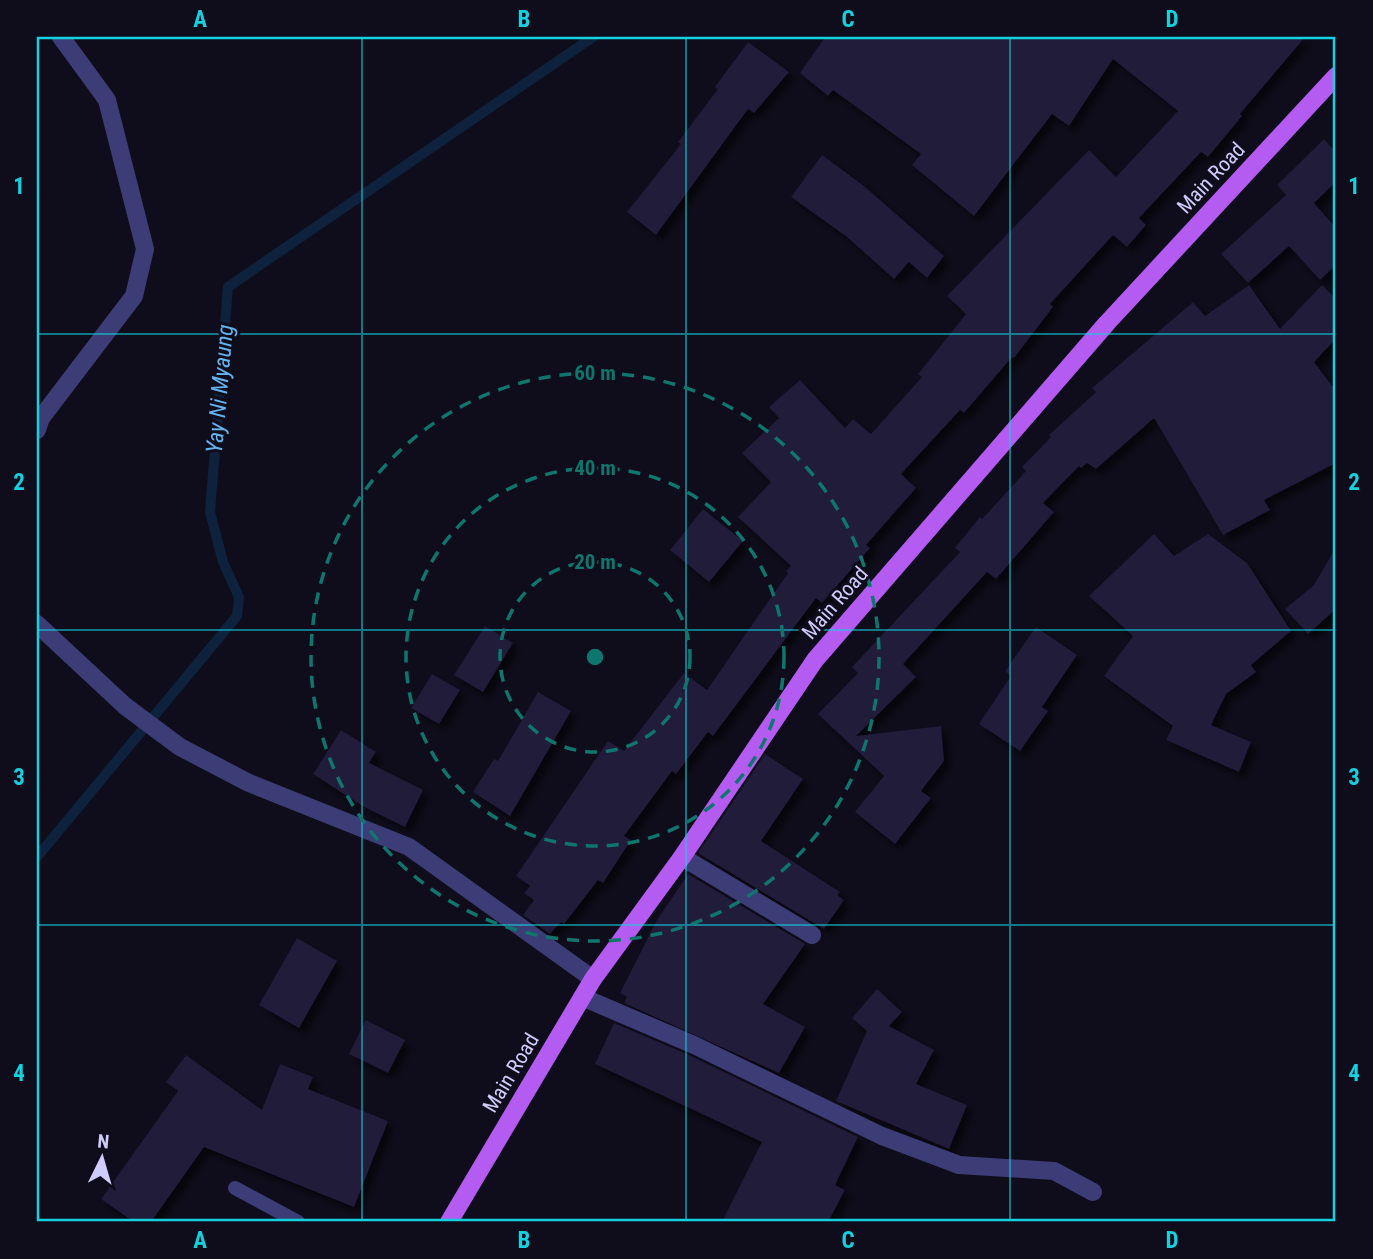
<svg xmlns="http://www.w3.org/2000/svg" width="1373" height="1259" font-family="'Roboto Condensed',sans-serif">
<defs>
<filter id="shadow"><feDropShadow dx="6" dy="6" stdDeviation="3.5" flood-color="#0009"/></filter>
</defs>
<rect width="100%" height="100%" fill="#0f0d1b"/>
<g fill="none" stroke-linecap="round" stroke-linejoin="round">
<polyline stroke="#0f223d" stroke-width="10" points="37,857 237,616 239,597 223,562 210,512 228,287 593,37"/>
</g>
<g fill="#201a3a" filter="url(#shadow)">
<polygon points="825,37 1305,37 1240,114 1242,116 1208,157 1201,152 1139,218 1146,225 1127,247 1113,235 1050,304 1053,307 1014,358 1012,357 964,413 960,410 901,474 916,488 866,545 870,548 822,603 816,598 713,736 708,732 676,774 672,771 624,836 631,840 603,883 598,880 564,924 561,922 550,934 523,915 534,900 524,893 530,886 516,876 608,741 624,751 684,673 707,690 788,573 786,571 791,566 738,517 771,482 742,453 779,418 769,407 800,380 845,428 853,419 871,434 922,377 918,374 966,314 947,296 1089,150 1116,177 1178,111 1113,59 1069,126 1052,114 974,216 912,165 921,154 833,90 828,96 800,73"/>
<polygon points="748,42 789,72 754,113 748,109 656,235 627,212 681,144 678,142 718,89 715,87"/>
<polygon points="1324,139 1336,152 1336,182 1314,203 1336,228 1336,265 1320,280 1289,246 1248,283 1221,254 1286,195 1277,185"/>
<polygon points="822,155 864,186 944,256 927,278 909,262 894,279 847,237 791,197"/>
<polygon points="1249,285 1280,329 1322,285 1336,299 1336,339 1314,362 1336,391 1336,463 1264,500 1270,510 1223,535 1154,418 1096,469 1087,463 1081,468 1079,466 1043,503 1054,512 996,579 987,572 903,664 916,677 856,736 941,726 944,761 921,791 931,798 895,844 855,812 884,776 818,714 858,673 852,667 960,552 955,548 980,517 982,519 1026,471 1022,467 1051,437 1049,435 1096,392 1092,388 1193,302 1205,316"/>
<polygon points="703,509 743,541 709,582 670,550"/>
<polygon points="1154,534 1174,556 1208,534 1247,563 1291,631 1251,665 1256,672 1226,694 1211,725 1251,742 1239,772 1166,740 1173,726 1104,676 1133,636 1089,596"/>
<polygon points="1336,547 1336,609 1308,634 1285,609 1314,585"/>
<polygon points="485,626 513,643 483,692 454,675"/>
<polygon points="1036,627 1077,655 1042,707 1048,711 1020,751 979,724 1011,676 1005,671"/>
<polygon points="432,674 460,690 439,724 411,708"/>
<polygon points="538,692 571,711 510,816 473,792 494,759 498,761"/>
<polygon points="341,730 376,752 369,763 423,790 405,827 364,807 313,774"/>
<polygon points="765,754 803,779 761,841 840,892 837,895 844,900 824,929 698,853"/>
<polygon points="688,874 805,944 763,1004 805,1027 779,1073 624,1003 627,997 620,993 657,920"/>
<polygon points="297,938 337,961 299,1028 259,1005"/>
<polygon points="877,989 902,1012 889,1026 934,1050 916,1084 967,1105 949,1149 836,1101 867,1031 852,1018"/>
<polygon points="366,1020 405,1040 388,1073 349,1054"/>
<polygon points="614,1023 689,1055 858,1137 835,1185 845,1190 828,1222 722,1222 762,1142 595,1064"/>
<polygon points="186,1055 262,1110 280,1064 313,1077 308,1089 388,1121 354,1207 204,1147 151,1222 134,1222 101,1199 178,1091 166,1082"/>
</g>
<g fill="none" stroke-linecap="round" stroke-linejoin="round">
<polyline stroke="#3c3c76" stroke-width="14" points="235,1188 298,1222"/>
<g stroke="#3c3c76" stroke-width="18">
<polyline points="37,430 41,418 134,296 145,249 107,100 61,37"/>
<polyline points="37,624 125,706 180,747 249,783 409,847 593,979"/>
<polyline points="682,857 812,935"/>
<polyline points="582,997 694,1045 882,1136 959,1165 1054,1171 1093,1192"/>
</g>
<polyline stroke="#b45cf1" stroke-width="18" points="449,1222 593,979 682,857 815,660 1107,323 1336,76"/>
</g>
<path fill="none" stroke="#13d1de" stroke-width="2" stroke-opacity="0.55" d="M362,37V1222M686,37V1222M1010,37V1222M37,334H1336M37,630H1336M37,925H1336"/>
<g fill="none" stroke="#0f766e" stroke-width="3.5" stroke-dasharray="12 9">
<circle cx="595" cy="657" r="95"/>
<circle cx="595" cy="657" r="189"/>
<circle cx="595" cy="657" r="284"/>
</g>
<g text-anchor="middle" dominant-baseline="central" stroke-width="6" stroke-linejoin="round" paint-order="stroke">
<g font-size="21" fill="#cfcbfb" stroke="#0f0d1b">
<text transform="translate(1211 178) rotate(-47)">Main Road</text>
<text transform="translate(835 603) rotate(-49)">Main Road</text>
<text transform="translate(511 1073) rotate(-59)">Main Road</text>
</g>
<g font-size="23" font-style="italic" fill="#62b4f1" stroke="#0f0d1b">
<text transform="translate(220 389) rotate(-85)">Yay Ni Myaung</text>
</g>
</g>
<circle cx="595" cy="657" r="10" fill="#0f766e" stroke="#0f0d1b" stroke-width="3.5"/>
<g font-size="21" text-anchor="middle" font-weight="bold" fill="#0f766e" stroke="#0f0d1b" stroke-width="6" stroke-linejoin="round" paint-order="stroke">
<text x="595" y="380">60 m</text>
<text x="595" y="475">40 m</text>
<text x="595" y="569">20 m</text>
</g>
<rect width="1373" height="1259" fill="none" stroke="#0f0d1b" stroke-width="77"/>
<g transform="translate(102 1158) rotate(5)" stroke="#0f0d1b" stroke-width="5" paint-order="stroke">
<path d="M0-5L12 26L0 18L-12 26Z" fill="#cfcbfb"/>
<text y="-10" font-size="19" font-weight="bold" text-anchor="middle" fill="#cfcbfb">N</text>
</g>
<rect x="38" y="38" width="1296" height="1182" fill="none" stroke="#13d1de" stroke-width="2.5"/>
<g font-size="23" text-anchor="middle" font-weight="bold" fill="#13d1de">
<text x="200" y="27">A</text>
<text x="524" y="27">B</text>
<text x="848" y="27">C</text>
<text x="1172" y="27">D</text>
<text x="19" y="194">1</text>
<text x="1354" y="194">1</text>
<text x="19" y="490">2</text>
<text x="1354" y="490">2</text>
<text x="19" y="785">3</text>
<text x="1354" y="785">3</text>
<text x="19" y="1081">4</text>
<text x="1354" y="1081">4</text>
<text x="200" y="1248">A</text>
<text x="524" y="1248">B</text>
<text x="848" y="1248">C</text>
<text x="1172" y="1248">D</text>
</g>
</svg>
